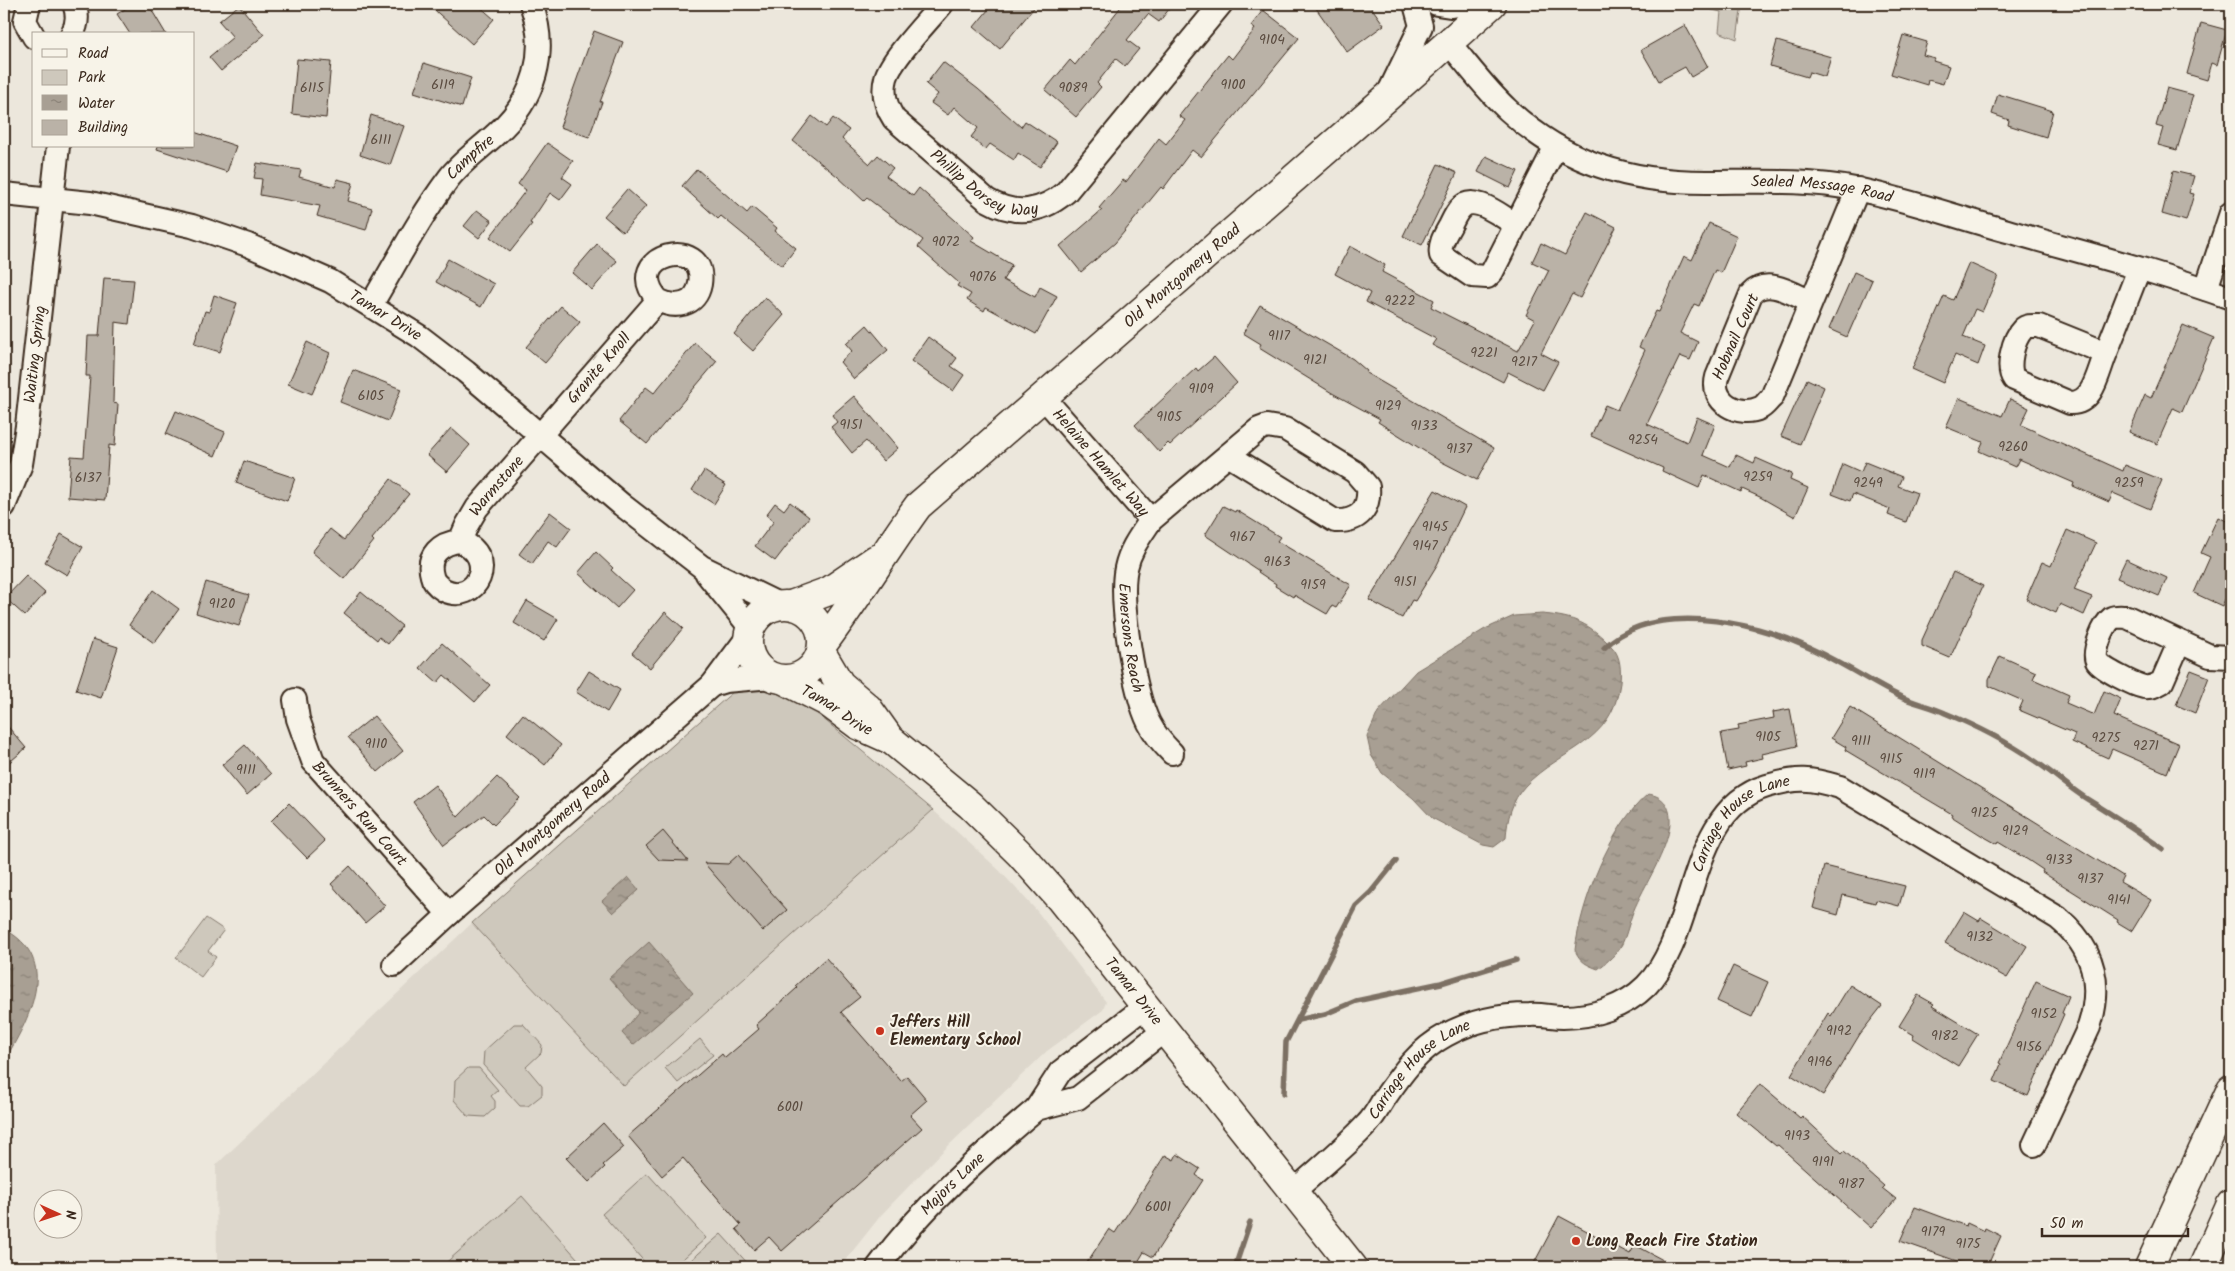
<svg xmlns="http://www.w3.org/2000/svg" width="2235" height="1271" font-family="Kalam,sans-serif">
<defs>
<pattern id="water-ripples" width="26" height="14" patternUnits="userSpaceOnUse" patternTransform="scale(1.25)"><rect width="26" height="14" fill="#a89f93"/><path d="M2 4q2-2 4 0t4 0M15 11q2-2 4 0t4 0" fill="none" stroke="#8a8277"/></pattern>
</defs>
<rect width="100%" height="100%" fill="#ece7dc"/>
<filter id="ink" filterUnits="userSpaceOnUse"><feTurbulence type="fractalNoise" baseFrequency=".02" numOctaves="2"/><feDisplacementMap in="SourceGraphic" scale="10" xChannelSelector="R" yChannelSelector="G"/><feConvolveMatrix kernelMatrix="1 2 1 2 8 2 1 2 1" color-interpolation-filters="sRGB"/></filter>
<g filter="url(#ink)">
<polygon fill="#ddd7cc" points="933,810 999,870 1037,911 1106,1002 1103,1010 1047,1051 944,1150 882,1214 840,1267 217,1267 216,1165 472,923 624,1086"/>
<g fill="#cec8bc" stroke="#84796d">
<polygon points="1688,4 1742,4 1737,39 1719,32 1721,12"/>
<polygon points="761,667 933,810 624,1086 472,923"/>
<polygon points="206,918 224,930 208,951 216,957 201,977 176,958"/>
<polygon points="514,1024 523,1024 542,1045 541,1053 526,1067 542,1086 542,1095 528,1106 520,1106 483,1065 484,1051"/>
<polygon points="700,1039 713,1055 678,1083 665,1068"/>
<polygon points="468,1068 479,1068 498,1090 491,1096 495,1101 495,1108 485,1117 468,1116 454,1100 455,1080"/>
<polygon points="647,1173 706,1238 674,1267 649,1267 602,1214"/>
<polygon points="522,1196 585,1267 441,1267"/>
<polygon points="721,1234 751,1267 683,1267"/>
</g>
<g fill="url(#water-ripples)" stroke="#7c7064">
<path d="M1542,614C1575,617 1589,623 1612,647C1621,656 1621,671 1620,683C1612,745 1561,748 1525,786C1512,800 1507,819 1506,838L1494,847L1483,845L1432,818L1413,798L1382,773L1371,755L1367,737L1378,712L1416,671L1485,629L1514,616Z"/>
<path d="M1648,794C1664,796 1671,807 1670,823C1668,851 1644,885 1633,912C1629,922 1627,934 1622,944C1617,954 1607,962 1598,969C1587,965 1580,962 1575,950C1581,902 1610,826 1648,794Z"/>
<polygon points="628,877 639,890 613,913 602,901"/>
<path d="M4,929C62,959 29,1020 4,1061Z"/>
<polygon points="649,942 693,993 633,1045 622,1033 639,1012 609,978"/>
</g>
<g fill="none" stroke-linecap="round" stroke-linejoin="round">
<g stroke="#7c7064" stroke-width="5.5">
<path d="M1604,648C1652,600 1751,621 1805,646C1838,660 1867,680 1899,696C1913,703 1930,706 1945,713C1974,725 2006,741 2032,759C2051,771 2068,787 2087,799C2113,815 2138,831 2163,849"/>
<polyline points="1298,1020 1325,1014 1356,1001 1441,983 1516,960"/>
<polyline points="1284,1093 1286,1042 1356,906 1371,892 1396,861"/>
<polyline points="1235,1267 1250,1222"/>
</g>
</g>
<g fill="#bab2a7" stroke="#3b2a1e">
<polygon points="133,4 148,4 166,34 130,34 117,14"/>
<polygon points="428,4 477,4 494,19 472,44"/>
<polygon points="993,4 1037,4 1000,49 974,27"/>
<polygon points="1123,4 1173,4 1159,22 1148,14 1127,40 1139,49 1125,66 1116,59 1097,83 1101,87 1076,117 1045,90 1070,60 1075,65"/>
<polygon points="1313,4 1369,4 1384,25 1347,52"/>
<polygon points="239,5 264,35 221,71 209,57 233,37 219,21"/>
<polygon points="1263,10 1299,38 1201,157 1192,150 1163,189 1161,187 1115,243 1081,272 1060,246 1102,210 1099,208 1123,180 1126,182 1159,138 1166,144 1185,120 1179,116 1228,55 1232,59 1255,29 1251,26"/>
<polygon points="2201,23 2227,30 2217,65 2212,63 2207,80 2187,74"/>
<polygon points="1685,25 1708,67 1691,77 1685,67 1659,81 1641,50"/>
<polygon points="594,31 623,42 600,102 602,102 589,137 560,127"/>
<polygon points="1903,35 1927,42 1923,55 1935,58 1933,61 1949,66 1943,84 1928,80 1927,85 1891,74"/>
<polygon points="1777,41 1831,57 1825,77 1809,72 1807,77 1770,66"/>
<polygon points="297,59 331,62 326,118 292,114"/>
<polygon points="943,62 978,89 1021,127 1025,121 1057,142 1040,167 1018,153 1014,160 990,144 985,150 971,137 978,128 954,107 948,115 931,103 938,94 926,84"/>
<polygon points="424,63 471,78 462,107 414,92"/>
<polygon points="2167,88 2193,95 2177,150 2158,145 2163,128 2156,126"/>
<polygon points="1998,94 2053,111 2046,137 2008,125 2009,120 1992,114"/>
<polygon points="371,115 404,126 390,165 360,155"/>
<polygon points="812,116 826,127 833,118 849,130 842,139 870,164 878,155 893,168 886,176 913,196 919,188 974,237 971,241 1012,265 1003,280 1035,297 1040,287 1057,296 1036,334 986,307 984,311 967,300 971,294 957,286 959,283 918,247 923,240 867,198 864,201 837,176 793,141"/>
<polygon points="194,132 236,146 227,172 157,149 158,146 194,146"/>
<polygon points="547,143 573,161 562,177 572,184 560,200 550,193 530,223 532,224 510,252 490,237 526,190 518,184"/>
<polygon points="1486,156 1518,171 1510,188 1478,172"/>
<polygon points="257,163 301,170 299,177 335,187 337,179 353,183 348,201 372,208 366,230 317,216 320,206 260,195 262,179 254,178"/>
<polygon points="1438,164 1457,173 1422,245 1403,236"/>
<polygon points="697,169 747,213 752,207 777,228 775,231 796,248 782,266 721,216 718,219 682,186"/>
<polygon points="2173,171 2194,176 2189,193 2194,194 2186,221 2162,214"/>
<polygon points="627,189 646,206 623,232 604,216"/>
<polygon points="477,210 492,221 479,238 464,226"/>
<polygon points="1587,212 1616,227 1580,298 1572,294 1541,353 1558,362 1543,390 1508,372 1503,382 1432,345 1436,339 1366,302 1370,293 1335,274 1350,246 1385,265 1382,272 1434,300 1431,307 1518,351 1535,320 1526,315 1549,270 1532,262 1541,243 1565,255"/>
<polygon points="1709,223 1737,236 1721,273 1715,270 1699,306 1694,304 1680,333 1698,342 1690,360 1680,356 1647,424 1687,442 1697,417 1715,425 1703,455 1730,467 1736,455 1754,463 1756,458 1792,474 1790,480 1808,488 1795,517 1760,497 1742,489 1741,492 1704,475 1699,488 1662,471 1663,468 1591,436 1605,405 1617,410 1645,350 1639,347 1656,311 1659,312 1684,256 1692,260"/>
<polygon points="597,244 617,261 592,290 572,273"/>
<polygon points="448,259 494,284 481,307 436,282"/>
<polygon points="1969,263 1998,276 1982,312 1975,309 1963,337 1985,346 1978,365 1955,355 1943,383 1912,369 1944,296 1953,300"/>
<polygon points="1854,272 1872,280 1847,337 1829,329"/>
<polygon points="104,278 134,280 129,324 115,322 113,403 118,404 115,446 109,445 105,500 68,497 71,456 84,457 90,376 86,376 88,336 99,336"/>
<polygon points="214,295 237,303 220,352 194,344 205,311 209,312"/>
<polygon points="765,297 784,315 753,351 734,334"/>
<polygon points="1260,305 1353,359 1367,371 1366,373 1494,448 1477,480 1440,461 1378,422 1380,419 1332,393 1259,348 1261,344 1243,333"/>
<polygon points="561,306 580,322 545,363 526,347"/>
<polygon points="867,325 888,350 854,379 840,362 852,351 846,344"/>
<polygon points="2183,325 2214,338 2182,412 2173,408 2157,444 2129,432 2145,395 2151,398"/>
<polygon points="928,337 957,358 951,366 964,375 953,391 911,361"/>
<polygon points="307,342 330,353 312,394 288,384"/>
<polygon points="695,343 717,361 647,444 619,421 646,387 654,393"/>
<polygon points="1214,357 1237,383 1170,445 1168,443 1159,452 1135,425 1196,368 1198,371"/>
<polygon points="353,370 401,389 388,421 340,402"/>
<polygon points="1807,379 1824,387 1800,444 1781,436"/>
<polygon points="854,396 898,448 883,461 866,441 852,453 831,427 837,422 832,415"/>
<polygon points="1959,398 2002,416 2010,399 2029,408 2021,425 2123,471 2125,465 2162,480 2150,509 2113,493 2109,502 2073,486 2074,483 2019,459 2015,467 1979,451 1983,442 1946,427"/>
<polygon points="176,411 225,432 215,456 166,434"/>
<polygon points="451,428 470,445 447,472 427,455"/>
<polygon points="244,461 295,478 287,501 236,483"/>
<polygon points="1865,462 1902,477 1898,486 1917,493 1906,522 1888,515 1890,509 1871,501 1853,494 1850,501 1832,494 1843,464 1861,472"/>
<polygon points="704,471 726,485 714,504 692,490"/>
<polygon points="391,479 409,494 372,539 374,541 344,579 312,552 330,529 344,540"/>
<polygon points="1435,490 1465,507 1437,565 1415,601 1412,600 1402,618 1369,600"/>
<polygon points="790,502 809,517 775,561 755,546 774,521 766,515 775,503 784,510"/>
<polygon points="1223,506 1235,512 1236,510 1280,537 1277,541 1351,585 1336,608 1332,606 1327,614 1294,595 1293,597 1275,586 1276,584 1258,572 1259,571 1205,535"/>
<polygon points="550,512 571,528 557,547 548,541 532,564 519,554"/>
<polygon points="2218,517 2231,523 2231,586 2222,606 2194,593 2210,557 2201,553"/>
<polygon points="2067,530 2096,543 2074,590 2092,597 2084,615 2060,604 2056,613 2026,599 2042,562 2051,566"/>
<polygon points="61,534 83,547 67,575 45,562"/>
<polygon points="596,552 613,568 611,570 633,590 617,608 578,573"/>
<polygon points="2126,559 2167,578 2159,596 2117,578"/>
<polygon points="1953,572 1983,586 1950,658 1922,646 1922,640"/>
<polygon points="26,576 45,593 25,616 5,598"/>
<polygon points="206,582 249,595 239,626 196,613"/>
<polygon points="153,590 179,609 154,643 129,625"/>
<polygon points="361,592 402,626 388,644 379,637 377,640 344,613"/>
<polygon points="527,601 558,619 544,641 514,623"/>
<polygon points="665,612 683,628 650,668 632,653"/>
<polygon points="93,639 118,647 101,698 76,690"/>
<polygon points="442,643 490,685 475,702 444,675 437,683 420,668"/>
<polygon points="2000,656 2036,672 2033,679 2069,695 2066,703 2094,715 2104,691 2121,699 2114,716 2179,744 2167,773 2112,749 2108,758 2072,742 2075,734 2019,710 2023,701 1989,686 1989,679"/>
<polygon points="2191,670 2209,677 2195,713 2176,705"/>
<polygon points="589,671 620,690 607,712 576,692"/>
<polygon points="1850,707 2123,876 2120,882 2151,900 2132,931 2117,922 2118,920 2042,872 2043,870 2028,860 1998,842 1997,844 1981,835 1951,816 1952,814 1845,750 1846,747 1831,738"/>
<polygon points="1790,709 1797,746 1762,754 1763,758 1745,762 1746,766 1728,770 1721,733 1739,730 1738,725 1774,718 1773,712"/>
<polygon points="523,714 561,745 545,765 507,734"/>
<polygon points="374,716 403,751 378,772 348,737"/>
<polygon points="4,722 26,748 4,767"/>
<polygon points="245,745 271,774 247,795 222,765"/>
<polygon points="497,777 520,798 494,825 484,815 444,845 413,802 435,785 458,817"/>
<polygon points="289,803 325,841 307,858 271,821"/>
<polygon points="663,831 688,861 659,860 646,846"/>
<polygon points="738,855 787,910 763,931 704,863 728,864"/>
<polygon points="350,866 385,906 365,923 331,884"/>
<polygon points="1824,866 1905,886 1899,906 1876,900 1875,903 1843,895 1838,915 1813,908"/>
<polygon points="1964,912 1979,921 1981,918 2027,946 2007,978 1945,943"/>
<polygon points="826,958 860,997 841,1012 901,1081 907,1076 927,1100 910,1115 922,1128 782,1251 769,1237 754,1250 736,1229 741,1225 683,1158 662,1176 628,1136 722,1054 725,1058 759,1029 756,1025 797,988 795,986"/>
<polygon points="1733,966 1768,982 1752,1017 1717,1001"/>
<polygon points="2036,981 2069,996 2062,1013 2064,1014 2028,1096 1994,1081 2001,1064 1999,1063"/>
<polygon points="1850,985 1882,1006 1860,1034 1823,1095 1791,1075 1828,1013 1831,1016"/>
<polygon points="1918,995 1934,1004 1932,1006 1978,1034 1958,1066 1913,1038 1914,1035 1899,1026"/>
<polygon points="1760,1084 1800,1118 1802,1116 1842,1153 1844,1151 1884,1186 1882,1188 1896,1199 1871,1228 1778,1145 1776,1146 1736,1113"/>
<polygon points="603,1123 624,1147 603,1165 605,1167 589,1182 566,1158"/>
<polygon points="1177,1154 1200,1169 1196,1175 1203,1180 1153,1257 1144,1252 1135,1267 1084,1267 1109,1229 1115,1233 1165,1155 1174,1160"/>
<polygon points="1915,1207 1966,1226 1967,1223 1984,1231 1985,1228 2001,1236 1987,1267 1981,1267 1970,1262 1968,1265 1900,1241"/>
<polygon points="1559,1216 1630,1254 1635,1245 1676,1267 1532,1267"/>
</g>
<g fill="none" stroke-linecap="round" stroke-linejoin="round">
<defs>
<g id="street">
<polyline points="29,4 25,21 34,37"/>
<path id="s1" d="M942,4C928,21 891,59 886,78C882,93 886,107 894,119L987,200C1015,216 1041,213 1066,192L1221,4"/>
<polyline points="1437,4 1450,6 1467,4"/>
<path d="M72,34C78,24 78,14 74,4"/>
<path id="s2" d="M1449,43C1468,65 1486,90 1508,110C1565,163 1629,182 1706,182C1756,182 1806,179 1855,189C1907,199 1959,218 2011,232C2084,253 2159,272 2231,298"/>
<polyline points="1389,92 1421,26 1415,4"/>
<path id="s3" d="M4,194L90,203L192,226L248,245L330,281L419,336L466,372L622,505L702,567L780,605"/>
<path d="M1515,224C1502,217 1473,192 1460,209C1456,213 1453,220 1450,226C1445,235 1439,244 1441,255L1472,276L1487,277L1492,272L1556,146"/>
<polyline points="2206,289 2231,213"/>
<path d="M1811,302C1793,294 1767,276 1751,294L1717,377C1710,402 1739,418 1760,408C1765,406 1768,400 1772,397L1858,189"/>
<path id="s4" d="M371,305C396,263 419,218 449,178C462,161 480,149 496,134C535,100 549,52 531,4"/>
<path d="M2106,353C2098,371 2094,404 2070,403L2014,379C2006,368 2013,339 2023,329C2027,325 2034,326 2039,326L2106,353L2139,269"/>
<path id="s5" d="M1044,398L1151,520L1259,429L1267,426L1285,429L1355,472L1368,487C1370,510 1358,522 1335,521L1228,455"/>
<path id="s6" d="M4,506L21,464L27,426L58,146"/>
<path id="s7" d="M1151,520C1141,535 1130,549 1126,568C1119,600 1134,693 1149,723C1155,735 1163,744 1172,753"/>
<path id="s8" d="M460,541C500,557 476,606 444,590C439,587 433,582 432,576C426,555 441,543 460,541L467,525L477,508L658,300C675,309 696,306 700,284C708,234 619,255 658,300"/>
<polyline points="707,574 750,627"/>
<path d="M2179,643L2162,682C2157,685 2151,688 2144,687C2134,685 2102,669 2097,661C2092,652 2104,624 2112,618C2116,616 2122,617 2127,617L2210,656L2231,657"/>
<polyline points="712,685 725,681 771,677"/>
<path id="s9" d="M295,700L298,719L313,761L449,914"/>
<path id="s10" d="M394,965L449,914L712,685L747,638"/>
<polyline points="1146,1006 1060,1072 1036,1109 1078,1098 1165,1030"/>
<path id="s11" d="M1292,1193C1317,1170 1344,1149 1367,1124C1374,1117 1379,1107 1384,1099C1402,1073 1418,1050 1446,1035C1473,1020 1500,1015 1530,1015C1541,1014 1552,1017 1563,1017C1593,1017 1625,1007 1646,986C1698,934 1686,810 1767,786C1798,777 1809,778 1840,787L2058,918C2094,948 2103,984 2089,1027L2034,1145"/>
<path id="s12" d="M878,1267C923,1206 979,1157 1036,1109"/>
</g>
<g id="secondary">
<circle cx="785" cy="642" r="37"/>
<polyline points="791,605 829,591 876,559"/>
<path id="s13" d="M823,644C857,599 885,551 918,506L1384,100L1492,4"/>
<path id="s14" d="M821,652L840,684L868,708L890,739L970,805L1020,854L1061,900L1353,1267"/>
<path id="s15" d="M784,680L827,702L858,725L889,739"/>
</g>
<g id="primary">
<polyline points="2149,1267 2231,1089"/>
<polyline points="2203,1267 2231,1204"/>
</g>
</defs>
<use href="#street" stroke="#3b2a1e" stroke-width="26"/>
<use href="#secondary" stroke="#3b2a1e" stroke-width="31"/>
<use href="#primary" stroke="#3b2a1e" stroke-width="31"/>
<use href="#street" stroke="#f7f3e8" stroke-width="22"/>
<use href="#secondary" stroke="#f7f3e8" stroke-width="28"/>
<use href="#primary" stroke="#f7f3e8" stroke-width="28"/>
</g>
</g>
<g fill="#c8321e" stroke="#f7f3e8" stroke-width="2">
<circle cx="880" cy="1031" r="5"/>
<circle cx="1576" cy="1241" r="5"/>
</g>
<g text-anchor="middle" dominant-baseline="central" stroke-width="4" stroke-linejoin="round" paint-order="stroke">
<g font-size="14" fill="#5b4c40">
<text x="1272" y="40">9104</text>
<text x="443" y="85">6119</text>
<text x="1233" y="85">9100</text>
<text x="312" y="88">6115</text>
<text x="1073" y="88">9089</text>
<text x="381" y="140">6111</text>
<text x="946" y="242">9072</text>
<text x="983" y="277">9076</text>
<text x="1400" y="301">9222</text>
<text x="1279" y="336">9117</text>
<text x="1484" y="353">9221</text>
<text x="1315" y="360">9121</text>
<text x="1524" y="362">9217</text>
<text x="1201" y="389">9109</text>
<text x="371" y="396">6105</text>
<text x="1388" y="406">9129</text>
<text x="1169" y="417">9105</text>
<text x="851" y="425">9151</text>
<text x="1424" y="426">9133</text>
<text x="1643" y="440">9254</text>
<text x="2013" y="447">9260</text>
<text x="1459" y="449">9137</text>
<text x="1758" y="477">9259</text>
<text x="88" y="478">6137</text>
<text x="1868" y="483">9249</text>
<text x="2129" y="483">9259</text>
<text x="1435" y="527">9145</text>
<text x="1242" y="537">9167</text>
<text x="1425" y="546">9147</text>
<text x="1277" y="562">9163</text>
<text x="1405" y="582">9151</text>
<text x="1313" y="585">9159</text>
<text x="222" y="604">9120</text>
<text x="1768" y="737">9105</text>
<text x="2106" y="738">9275</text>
<text x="1861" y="741">9111</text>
<text x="376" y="744">9110</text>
<text x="2146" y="746">9271</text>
<text x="1891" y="759">9115</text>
<text x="246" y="770">9111</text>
<text x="1924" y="774">9119</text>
<text x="1984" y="813">9125</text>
<text x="2015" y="831">9129</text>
<text x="2059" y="860">9133</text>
<text x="2090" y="879">9137</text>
<text x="2119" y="900">9141</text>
<text x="1980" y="937">9132</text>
<text x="2044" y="1014">9152</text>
<text x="1839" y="1031">9192</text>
<text x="1945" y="1036">9182</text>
<text x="2029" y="1047">9156</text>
<text x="1820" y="1062">9196</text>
<text x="790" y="1107">6001</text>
<text x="1797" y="1136">9193</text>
<text x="1823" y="1162">9191</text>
<text x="1851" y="1184">9187</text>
<text x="1158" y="1207">6001</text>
<text x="1933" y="1232">9179</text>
<text x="1968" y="1244">9175</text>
</g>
<g font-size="16" fill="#3b2a1e" stroke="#f7f3e8">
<text stroke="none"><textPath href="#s4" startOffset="179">Campfire</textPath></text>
<text stroke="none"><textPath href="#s1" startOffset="250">Phillip Dorsey Way</textPath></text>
<text stroke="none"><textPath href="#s2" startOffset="422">Sealed Message Road</textPath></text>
<text stroke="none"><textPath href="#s13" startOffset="518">Old Montgomery Road</textPath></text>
<text stroke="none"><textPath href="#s3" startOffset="405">Tamar Drive</textPath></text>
<text transform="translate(1736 337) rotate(-66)">Hobnail Court</text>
<text stroke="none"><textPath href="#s6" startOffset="156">Waiting Spring</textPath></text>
<text stroke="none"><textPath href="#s8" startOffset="382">Granite Knoll</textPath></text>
<text stroke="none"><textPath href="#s5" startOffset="86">Helaine Hamlet Way</textPath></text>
<text stroke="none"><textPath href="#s8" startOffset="226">Warmstone</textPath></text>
<text stroke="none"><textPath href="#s7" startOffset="125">Emersons Reach</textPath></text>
<text stroke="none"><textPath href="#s15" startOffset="61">Tamar Drive</textPath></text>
<text stroke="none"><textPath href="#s9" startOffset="134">Brunners Run Court</textPath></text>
<text stroke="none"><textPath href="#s10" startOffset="212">Old Montgomery Road</textPath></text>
<text stroke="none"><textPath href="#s11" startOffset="629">Carriage House Lane</textPath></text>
<text stroke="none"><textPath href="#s14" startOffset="464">Tamar Drive</textPath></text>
<text stroke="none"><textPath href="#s11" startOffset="179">Carriage House Lane</textPath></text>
<text stroke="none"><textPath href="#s12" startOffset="112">Majors Lane</textPath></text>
</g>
<g font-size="16" font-weight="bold" fill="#3b2a1e" stroke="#f7f3e8" text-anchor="start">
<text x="890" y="1022">Jeffers Hill<tspan x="890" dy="18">Elementary School</tspan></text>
<text x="1586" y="1241">Long Reach Fire Station</text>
</g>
</g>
<rect width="2235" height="1271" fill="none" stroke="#f7f3e8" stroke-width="20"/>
<rect x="10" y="10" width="2215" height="1251" fill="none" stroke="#3b2a1e" stroke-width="2" filter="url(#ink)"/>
<rect x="32" y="32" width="162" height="115" fill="#f7f3e8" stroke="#aca397"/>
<rect x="42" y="49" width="25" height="8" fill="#f7f3e8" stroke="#aca397"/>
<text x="78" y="58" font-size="15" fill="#3b2a1e">Road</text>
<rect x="42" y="70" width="25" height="15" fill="#cec8bc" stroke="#aca397"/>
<text x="78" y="82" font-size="15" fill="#3b2a1e">Park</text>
<rect x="42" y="95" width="25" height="15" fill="url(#water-ripples)" stroke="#aca397"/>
<text x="78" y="108" font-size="15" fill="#3b2a1e">Water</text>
<rect x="42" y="120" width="25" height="15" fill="#bab2a7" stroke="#aca397"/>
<text x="78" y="132" font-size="15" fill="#3b2a1e">Building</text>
<g transform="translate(58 1214) rotate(93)"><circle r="24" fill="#f7f3e8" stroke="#aca397"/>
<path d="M0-4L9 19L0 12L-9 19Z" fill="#c8321e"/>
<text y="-8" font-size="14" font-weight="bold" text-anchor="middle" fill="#3b2a1e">N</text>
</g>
<path d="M2042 1228v8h146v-8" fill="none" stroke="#3b2a1e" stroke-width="2.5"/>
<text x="2050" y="1228" font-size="15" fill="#3b2a1e" stroke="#f7f3e8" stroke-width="4" paint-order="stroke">50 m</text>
</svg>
